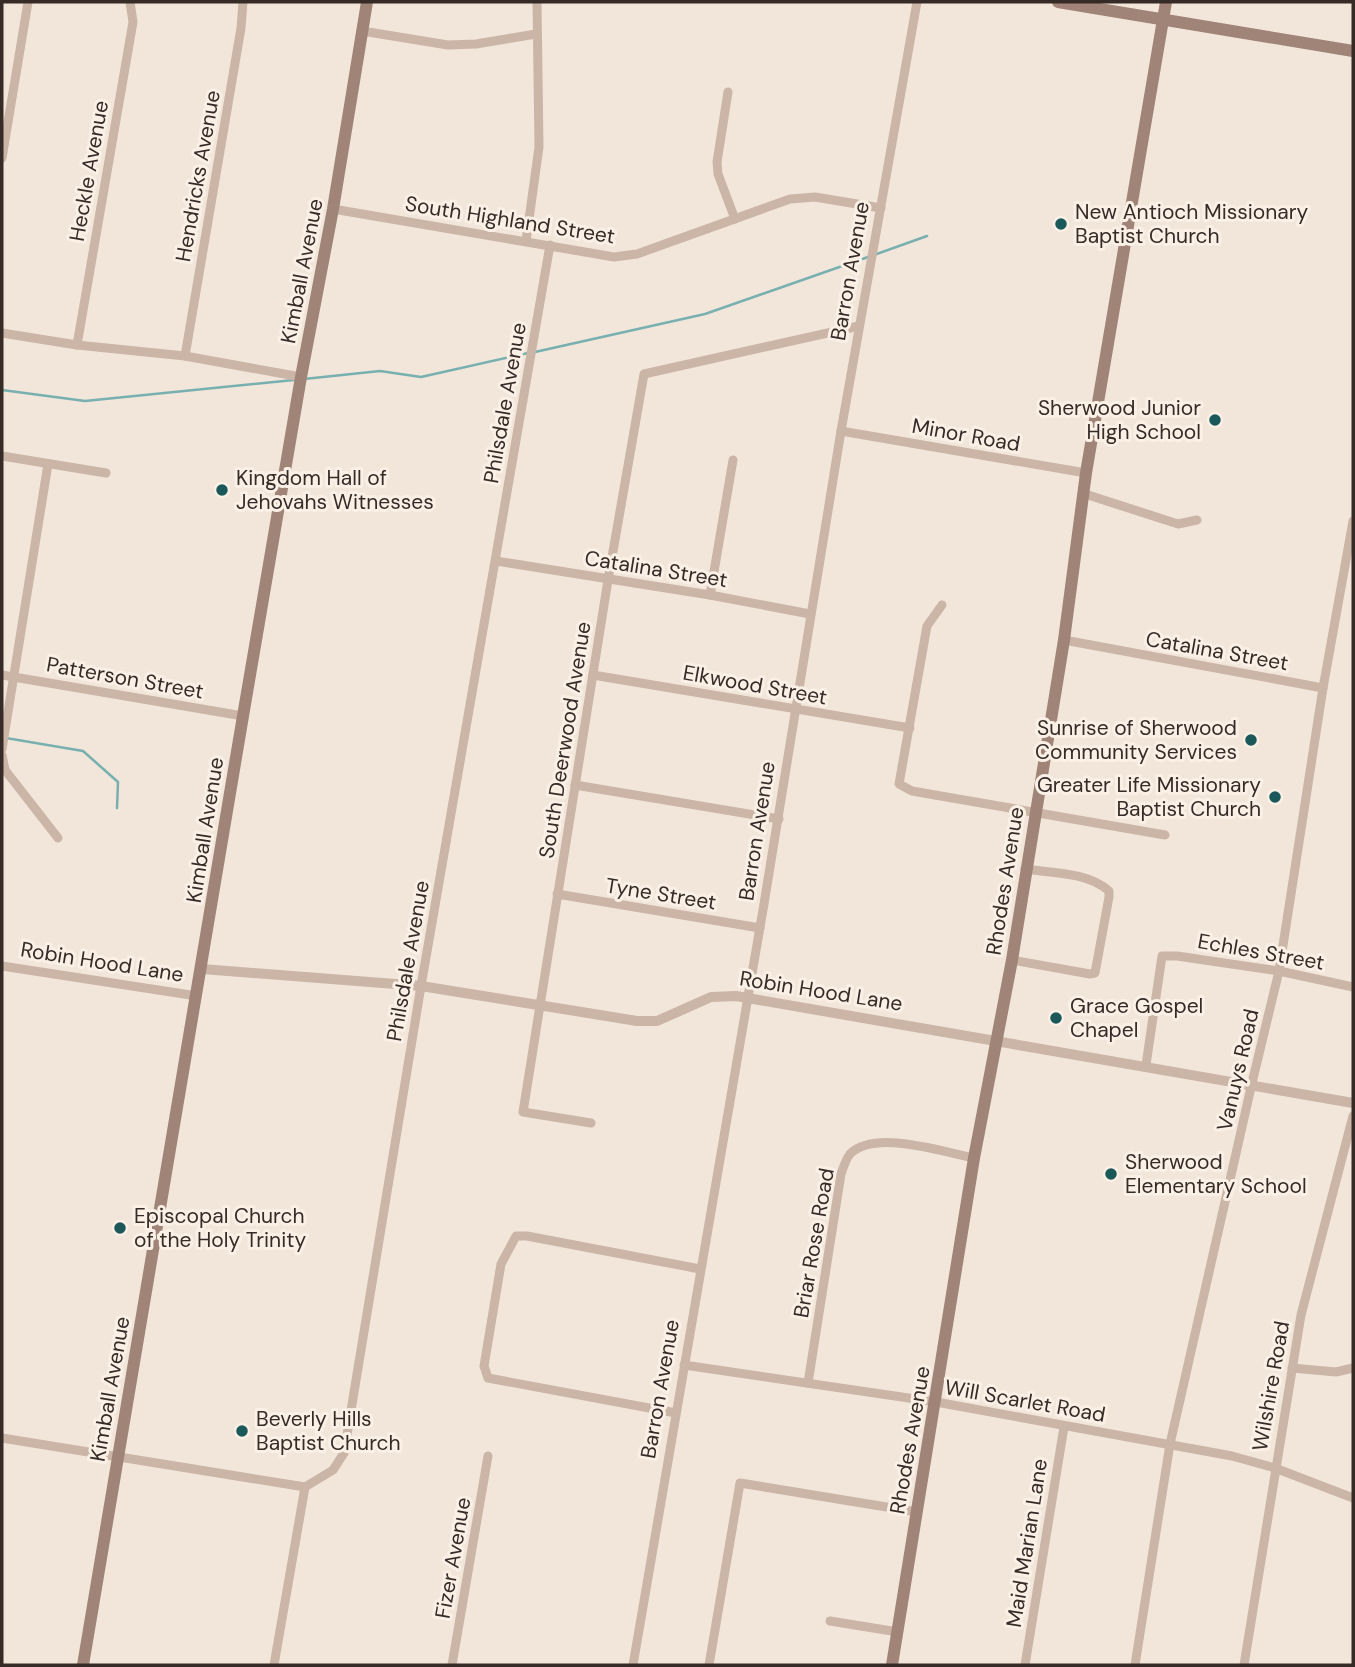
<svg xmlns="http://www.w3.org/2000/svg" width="1355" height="1667" font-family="'DM Sans',sans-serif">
<rect width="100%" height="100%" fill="#f2e6da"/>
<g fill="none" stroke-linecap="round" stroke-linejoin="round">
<g stroke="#78b0b0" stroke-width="2.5">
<polyline points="874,255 927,236"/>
<polyline points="535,352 705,314 868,257"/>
<polyline points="304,379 380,371 421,377 528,353"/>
<polyline points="2,390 85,401 294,380"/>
<polyline points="6,738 83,751 118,782 117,808"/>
</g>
<g stroke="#cbb5a6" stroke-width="9">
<polyline points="362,31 448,45 476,44 536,34"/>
<polyline points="728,92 717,162 718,174 735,219"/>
<polyline points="2,158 28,2"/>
<polyline points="333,209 614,257 637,254 790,199 815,197 881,208"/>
<polyline points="526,241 539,147 537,2"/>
<polyline points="2,333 77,345 185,356 301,377"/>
<polyline points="77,345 133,22 130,2"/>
<polyline points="185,356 241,28 243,2"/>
<polyline points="841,431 1086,473"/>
<polyline points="2,456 106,473"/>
<polyline points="1085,494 1178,524 1197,520"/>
<polyline points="496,561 710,595 810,614"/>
<polyline points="710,595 733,460"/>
<polyline points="942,605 927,626 899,784 912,791 1165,835"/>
<polyline points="1064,640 1323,688"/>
<polyline points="2,675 243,716"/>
<polyline points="593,675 910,728"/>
<polyline points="2,749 48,464"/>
<polyline points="2,755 5,770 58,838"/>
<polyline points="575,785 779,819"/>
<polyline points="557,894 760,928"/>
<path d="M1012,960L1090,974L1095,973L1109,897V891C1088,872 1051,873 1025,869"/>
<polyline points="2,966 197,996"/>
<polyline points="1146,1065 1162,956 1177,956 1279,971 1353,987"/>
<polyline points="591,1123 523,1112 608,580 644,374 859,326"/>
<polyline points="684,1365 936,1402 1232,1456 1275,1468 1353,1498"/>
<polyline points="1292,1368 1336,1372 1353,1368"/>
<path d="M808,1383L841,1174C843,1168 846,1159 850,1154C875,1129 943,1152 974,1158"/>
<polyline points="676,1413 488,1378 484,1366 501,1264 516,1236 527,1236 700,1269"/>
<polyline points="2,1438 305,1487"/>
<polyline points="830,1621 898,1632"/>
<polyline points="274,1665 305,1487 333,1470 344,1453 421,986 550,245"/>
<polyline points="452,1665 488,1456"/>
<polyline points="633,1665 764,904 841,431 917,2"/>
<polyline points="709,1665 740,1483 917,1512"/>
<polyline points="1025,1665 1064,1427"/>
<polyline points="1135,1665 1170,1444 1252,1083 1279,971 1323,688 1353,521"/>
<polyline points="1244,1665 1301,1315 1353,1116"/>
</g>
<polyline stroke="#cbb5a6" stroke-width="10" points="202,969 421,986 637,1021 657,1021 711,997 736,996 1353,1103"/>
<g stroke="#9f8477" stroke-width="12">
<polyline points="1058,2 1353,51"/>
<polyline points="83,1665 243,716 301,377 333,209 367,2"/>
<polyline points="892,1665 974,1158 1012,960 1064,640 1086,473 1166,2"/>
</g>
</g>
<g fill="#1b5859" stroke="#faf0e6" stroke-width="2.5">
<circle cx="1061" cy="224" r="7"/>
<circle cx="1215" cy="420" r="7"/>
<circle cx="222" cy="490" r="7"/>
<circle cx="1251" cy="740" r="7"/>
<circle cx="1275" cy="797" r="7"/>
<circle cx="1056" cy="1018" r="7"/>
<circle cx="1111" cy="1174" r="7"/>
<circle cx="120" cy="1228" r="7"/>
<circle cx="242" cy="1431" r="7"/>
</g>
<g text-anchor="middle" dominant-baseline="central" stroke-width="6" stroke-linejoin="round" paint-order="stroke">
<g font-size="21" fill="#362b27" stroke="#faf0e6">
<text transform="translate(89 171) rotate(-80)">Heckle Avenue</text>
<text transform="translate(198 176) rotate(-80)">Hendricks Avenue</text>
<text transform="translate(510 220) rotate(9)">South Highland Street</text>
<text transform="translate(302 271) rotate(-79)">Kimball Avenue</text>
<text transform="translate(850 271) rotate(-80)">Barron Avenue</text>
<text transform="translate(505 403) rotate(-80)">Philsdale Avenue</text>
<text transform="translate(966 435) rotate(10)">Minor Road</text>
<text transform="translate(656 569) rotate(9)">Catalina Street</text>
<text transform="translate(1217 651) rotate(10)">Catalina Street</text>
<text transform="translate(125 678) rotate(10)">Patterson Street</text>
<text transform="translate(755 685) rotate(10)">Elkwood Street</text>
<text transform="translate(565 740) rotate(-81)">South Deerwood Avenue</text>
<text transform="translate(205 830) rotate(-81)">Kimball Avenue</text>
<text transform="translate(757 831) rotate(-81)">Barron Avenue</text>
<text transform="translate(1005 881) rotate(-81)">Rhodes Avenue</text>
<text transform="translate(661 894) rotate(9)">Tyne Street</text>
<text transform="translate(1261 952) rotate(10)">Echles Street</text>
<text transform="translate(408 961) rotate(-80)">Philsdale Avenue</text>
<text transform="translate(102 962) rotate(9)">Robin Hood Lane</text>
<text transform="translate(821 991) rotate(9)">Robin Hood Lane</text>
<text transform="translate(1238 1070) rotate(-77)">Vanuys Road</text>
<text transform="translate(814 1243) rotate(-80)">Briar Rose Road</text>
<text transform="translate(1271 1386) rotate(-80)">Wilshire Road</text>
<text transform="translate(110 1389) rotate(-80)">Kimball Avenue</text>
<text transform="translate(660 1389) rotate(-80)">Barron Avenue</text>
<text transform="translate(1025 1401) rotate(10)">Will Scarlet Road</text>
<text transform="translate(910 1440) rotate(-80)">Rhodes Avenue</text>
<text transform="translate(1027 1543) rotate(-81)">Maid Marian Lane</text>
<text transform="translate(453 1558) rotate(-80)">Fizer Avenue</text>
</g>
<g font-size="21" fill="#362b27" stroke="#faf0e6" text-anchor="start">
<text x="1075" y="212">New Antioch Missionary<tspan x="1075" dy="24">Baptist Church</tspan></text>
<text x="1201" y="408" text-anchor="end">Sherwood Junior<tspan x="1201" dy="24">High School</tspan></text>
<text x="236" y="478">Kingdom Hall of<tspan x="236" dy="24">Jehovahs Witnesses</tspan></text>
<text x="1237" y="728" text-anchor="end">Sunrise of Sherwood<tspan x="1237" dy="24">Community Services</tspan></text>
<text x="1261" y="785" text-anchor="end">Greater Life Missionary<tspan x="1261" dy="24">Baptist Church</tspan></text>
<text x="1070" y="1006">Grace Gospel<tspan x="1070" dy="24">Chapel</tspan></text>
<text x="1125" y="1162">Sherwood<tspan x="1125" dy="24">Elementary School</tspan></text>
<text x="134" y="1216">Episcopal Church<tspan x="134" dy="24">of the Holy Trinity</tspan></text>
<text x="256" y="1419">Beverly Hills<tspan x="256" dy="24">Baptist Church</tspan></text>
</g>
</g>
<rect width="1355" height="1667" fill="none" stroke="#362b27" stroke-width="7"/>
</svg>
